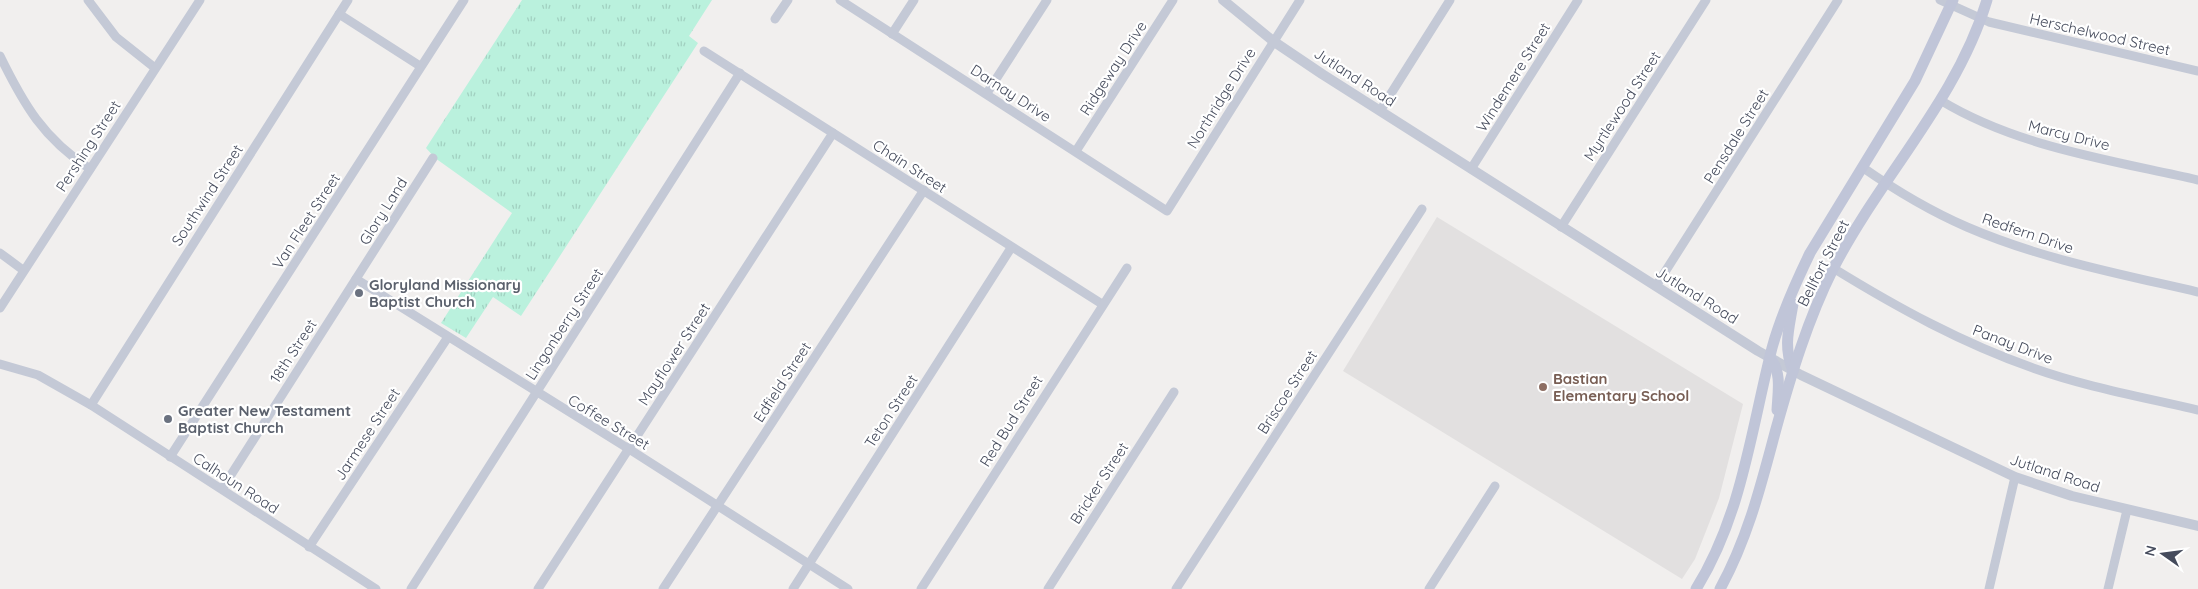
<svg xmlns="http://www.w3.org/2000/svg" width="2198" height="589" font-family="Quicksand,sans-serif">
<defs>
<pattern id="park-tufts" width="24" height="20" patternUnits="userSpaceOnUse" patternTransform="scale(1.25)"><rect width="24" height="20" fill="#baf1dd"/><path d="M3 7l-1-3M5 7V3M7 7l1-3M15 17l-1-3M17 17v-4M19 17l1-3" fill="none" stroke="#a1d0c0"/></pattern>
</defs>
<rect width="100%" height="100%" fill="#f1efee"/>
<polygon fill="#e2e0e0" points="1437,217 1743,404 1719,498 1695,559 1682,579 1343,371"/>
<polygon fill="url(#park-tufts)" points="522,0 712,0 689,36 698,43 521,316 493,297 466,338 441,323 512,213 435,158 426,148"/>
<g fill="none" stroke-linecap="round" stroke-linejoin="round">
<g stroke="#c4c9d6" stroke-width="9">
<polyline points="88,0 116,37 155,68"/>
<polyline points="840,0 1167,211 1300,0"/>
<polyline points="1940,0 1989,22 2198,71"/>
<polyline points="339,14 420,66"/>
<polyline points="775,19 788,0"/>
<polyline points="892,34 914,0"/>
<polyline points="704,51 1102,304"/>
<path d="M0,56C24,105 43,138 90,169"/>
<polyline points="987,93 1047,0"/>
<path d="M1940,100C2017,147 2111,160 2198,180"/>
<polyline points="1380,111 1450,0"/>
<polyline points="1076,151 1173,0"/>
<path d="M1862,167C1895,190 1930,211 1967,227C2041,259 2120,274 2198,292"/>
<polyline points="1471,169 1578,0"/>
<polyline points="1561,227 1706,0"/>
<polyline points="0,253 23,270"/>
<path d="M1833,268C1898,308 1962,343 2033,368C2086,387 2143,397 2198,410"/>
<polyline points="356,279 629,449 848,589"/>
<polyline points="1656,286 1838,0"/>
<polyline points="0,308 200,0"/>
<polyline points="0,364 38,375 91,405 376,589"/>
<polyline points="91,405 348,0"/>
<polyline points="170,457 464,0"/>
<polyline points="222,489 433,158"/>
<polyline points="309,547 448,337"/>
<polyline points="411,589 740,73"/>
<polyline points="538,589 833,133"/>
<polyline points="663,589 924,190"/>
<polyline points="793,589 1011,248"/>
<polyline points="921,589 1127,268"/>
<polyline points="1048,589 1174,392"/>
<polyline points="1176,589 1422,209"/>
<polyline points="1429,589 1495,486"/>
<polyline points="1989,589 2015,477"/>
<polyline points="2108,589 2127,510"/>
</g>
<polyline stroke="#c4c9d6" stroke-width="10" points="1223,0 1273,41 1322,74 1758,351 1801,375 2015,477 2072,496 2198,526"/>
<g stroke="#c0c5d8" stroke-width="11">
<path d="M1793,304C1789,329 1783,346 1793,371"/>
<path d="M1770,358C1782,372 1778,392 1777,410"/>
<path d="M1696,589C1742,515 1751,430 1772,348C1781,315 1795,284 1810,253L1915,81L1953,0"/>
<path d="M1720,589C1748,538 1761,485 1776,429C1791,375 1808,319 1833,269C1880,177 1957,100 1987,0"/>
</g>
</g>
<g fill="#6b7280" stroke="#fff" stroke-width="2">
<circle cx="359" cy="293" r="5"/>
<circle cx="168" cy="419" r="5"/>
</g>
<circle fill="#8d6e63" stroke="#fff" stroke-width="2" cx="1543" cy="387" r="5"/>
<g text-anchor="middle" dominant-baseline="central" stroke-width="4.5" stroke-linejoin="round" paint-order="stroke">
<g font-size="15" fill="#454b5c" stroke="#fff">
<text transform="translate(2100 34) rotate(13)">Herschelwood Street</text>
<text transform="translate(1113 68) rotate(-57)">Ridgeway Drive</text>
<text transform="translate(1355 77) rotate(33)">Jutland Road</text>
<text transform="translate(1513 77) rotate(-58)">Windemere Street</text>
<text transform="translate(1011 93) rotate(33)">Darnay Drive</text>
<text transform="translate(1221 98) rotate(-58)">Northridge Drive</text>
<text transform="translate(1622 106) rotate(-57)">Myrtlewood Street</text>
<text transform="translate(2069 135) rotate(14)">Marcy Drive</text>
<text transform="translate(1736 136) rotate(-58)">Pensdale Street</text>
<text transform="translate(88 146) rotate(-57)">Pershing Street</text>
<text transform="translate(910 166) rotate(33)">Chain Street</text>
<text transform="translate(207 195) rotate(-57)">Southwind Street</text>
<text transform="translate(383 211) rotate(-58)">Glory Land</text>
<text transform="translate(306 221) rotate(-57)">Van Fleet Street</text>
<text transform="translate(2028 233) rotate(19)">Redfern Drive</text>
<text transform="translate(1823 263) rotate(-63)">Bellfort Street</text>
<text transform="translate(1697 295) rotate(32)">Jutland Road</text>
<text transform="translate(564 324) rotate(-57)">Lingonberry Street</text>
<text transform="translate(2013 344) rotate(21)">Panay Drive</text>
<text transform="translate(293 351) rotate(-57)">18th Street</text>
<text transform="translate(674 354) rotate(-57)">Mayflower Street</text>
<text transform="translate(782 382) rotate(-57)">Edfield Street</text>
<text transform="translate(1287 392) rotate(-57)">Briscoe Street</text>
<text transform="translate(891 411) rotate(-57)">Teton Street</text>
<text transform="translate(1011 421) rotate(-58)">Red Bud Street</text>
<text transform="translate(609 422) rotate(31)">Coffee Street</text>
<text transform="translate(367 434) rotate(-57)">Jarmese Street</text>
<text transform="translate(2055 473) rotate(18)">Jutland Road</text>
<text transform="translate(236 483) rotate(33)">Calhoun Road</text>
<text transform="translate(1099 483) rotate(-57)">Bricker Street</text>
</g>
<g font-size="15" font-weight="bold" fill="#5b616d" stroke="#fff" text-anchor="start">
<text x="369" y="284">Gloryland Missionary<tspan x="369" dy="17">Baptist Church</tspan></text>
<text x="178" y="410">Greater New Testament<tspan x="178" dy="17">Baptist Church</tspan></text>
</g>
<g font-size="15" font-weight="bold" fill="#785e54" stroke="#fff" text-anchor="start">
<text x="1553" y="378">Bastian<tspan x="1553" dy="17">Elementary School</tspan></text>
</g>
</g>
<g transform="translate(2163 554) rotate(284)" stroke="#ffffff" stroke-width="4" paint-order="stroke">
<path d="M0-4L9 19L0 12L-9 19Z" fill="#454b5c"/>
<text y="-8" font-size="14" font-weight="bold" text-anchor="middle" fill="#454b5c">N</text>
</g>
</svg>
